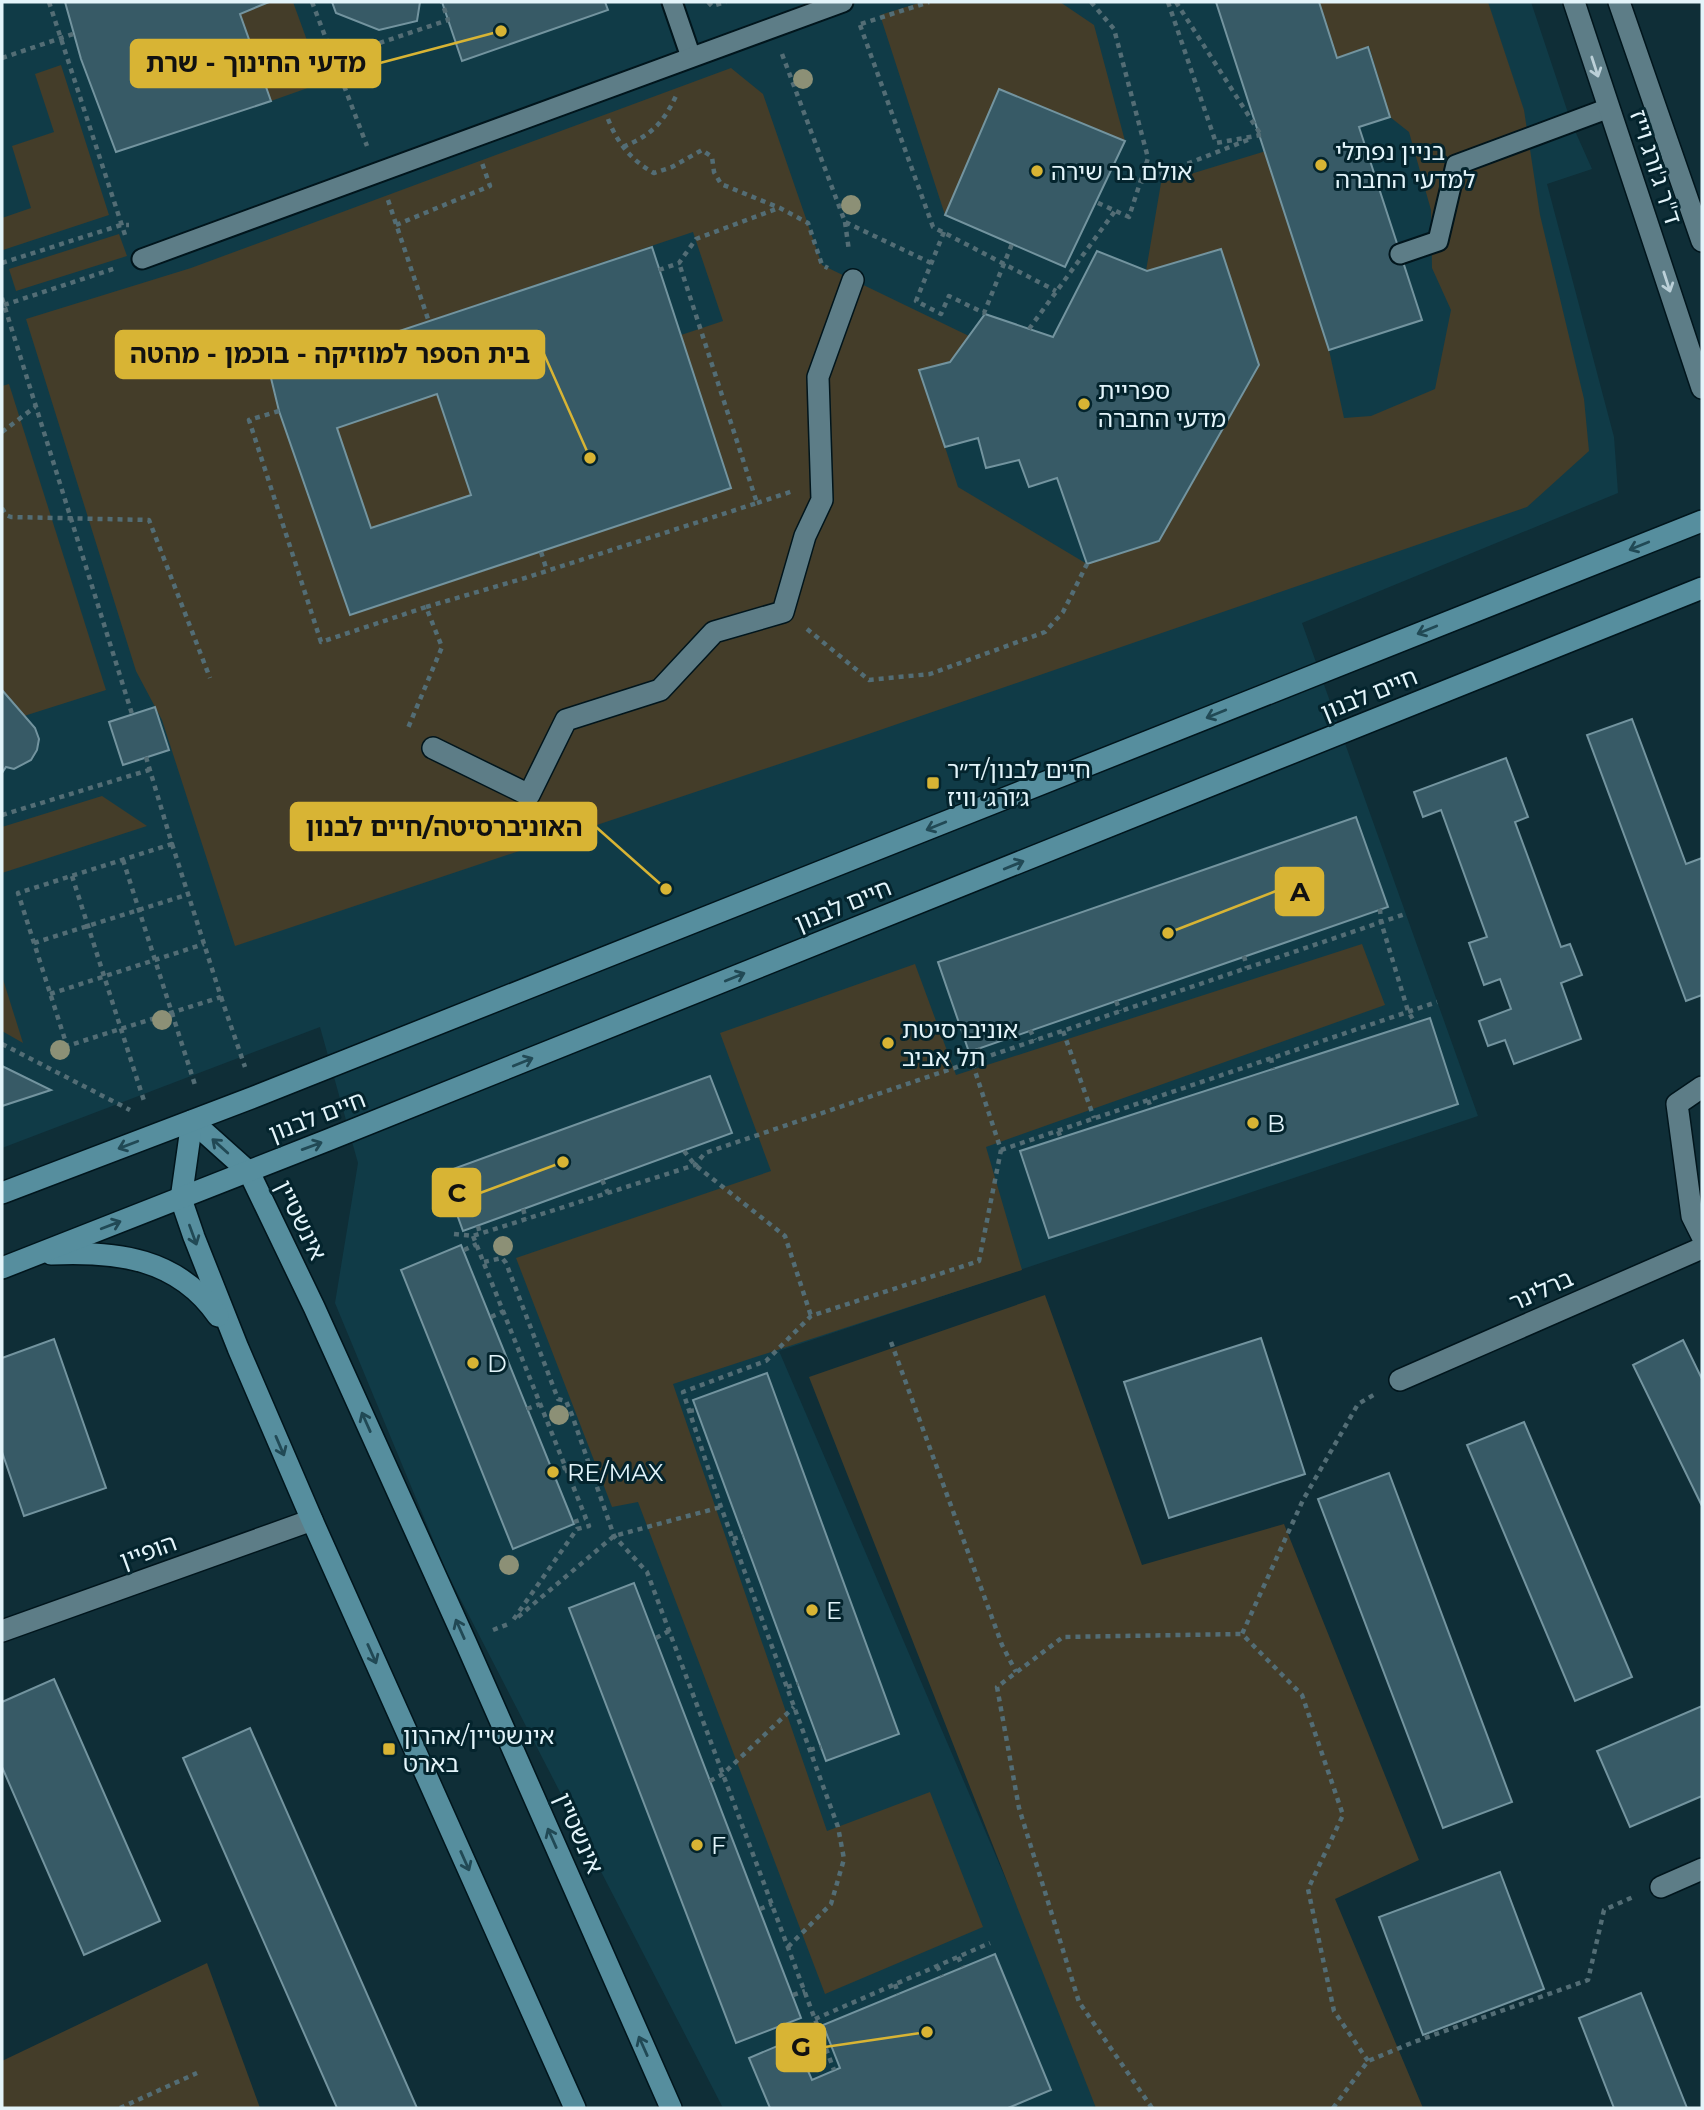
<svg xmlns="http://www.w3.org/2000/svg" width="1704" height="2110" font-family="Montserrat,'Noto Sans Hebrew',sans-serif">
<rect width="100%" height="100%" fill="#0f2e37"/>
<polygon fill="#103b47" points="2,2 1531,2 1571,122 1592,169 1547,184 1614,437 1618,493 1302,623 1478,1116 779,1351 1102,2103 1090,2108 723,2108 447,1573 335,1303 358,1163 320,1027 2,1148"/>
<g fill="#443d29" fill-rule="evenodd">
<polygon points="269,2 293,2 316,65 319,84 271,101 240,14"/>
<polygon points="922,2 1060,2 1094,25 1125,141 999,89 945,215 880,15"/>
<path d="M1319,2H1488L1524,110L1540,215L1584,399L1589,451L1527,507L854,739L235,946L162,720L136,671L26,319L191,268L731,68L763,94L822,265L969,336L951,361L920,370L958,487L1087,564L1160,540L1258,365L1221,249L1146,271L1161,183L1266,151L1329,350L1344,418L1371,416L1435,389L1451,310L1432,268L1431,210L1409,132L1390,117L1369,46L1337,58ZM693,232L723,321L681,335L731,488L350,615L270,374Z"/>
<polygon points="61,65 109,215 3,250 2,218 31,208 12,146 54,132 35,74"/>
<polygon points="119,234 127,256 16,291 9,269"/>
<polygon points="9,384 106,690 24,716 2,690 2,386"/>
<polygon points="437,394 471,495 371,528 337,428"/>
<polygon points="102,796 147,826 2,873 2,827"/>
<polygon points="1362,944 1385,1005 986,1147 1022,1270 673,1384 827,1831 930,1792 983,1927 825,1994 638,1502 612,1507 516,1258 771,1171 720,1033 915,964 956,1075"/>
<polygon points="2,976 23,1043 2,1031"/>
<polygon points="1045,1295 1142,1565 1284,1524 1419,1860 1335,1899 1423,2108 1096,2108 809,1377"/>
<polygon points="207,1963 260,2108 2,2108 2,2061"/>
</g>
<g fill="#375a66" stroke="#73949f" stroke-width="2" fill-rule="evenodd">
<polygon points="65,2 269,2 240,14 271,101 116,152 81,59"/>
<polygon points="332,2 420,2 417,21 379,30 336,13"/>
<polygon points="442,2 605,2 608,10 462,61"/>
<polygon points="1216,2 1319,2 1337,58 1368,47 1390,117 1359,127 1422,320 1329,350"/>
<polygon points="999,89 1125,141 1065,267 945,215"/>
<path d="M652,247L731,488L350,615L279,411L270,374ZM437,394L471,495L371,528L337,428Z"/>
<polygon points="1221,249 1259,365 1159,541 1087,564 1057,478 1029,487 1019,460 986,468 978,438 945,447 919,370 950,362 985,314 1053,337 1097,251 1147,271"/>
<polygon points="2,690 35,728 39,739 37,750 31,760 14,769 6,767 2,773"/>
<polygon points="155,707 169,750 123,765 109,722"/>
<polygon points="1632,719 1686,864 1702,858 1702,995 1686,1001 1587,735"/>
<polygon points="1506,758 1528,817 1515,822 1561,947 1570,944 1582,975 1561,983 1581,1039 1514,1064 1505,1040 1488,1046 1479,1021 1511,1009 1500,979 1484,985 1469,943 1487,937 1441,810 1423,817 1414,792"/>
<polygon points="1356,817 1388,907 969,1052 938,962"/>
<polygon points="1430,1018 1458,1104 1049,1238 1020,1151"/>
<polygon points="2,1066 51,1090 2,1106"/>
<polygon points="710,1076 732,1133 463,1231 442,1173"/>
<polygon points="461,1245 574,1524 513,1549 401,1270"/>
<polygon points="1261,1338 1305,1474 1169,1518 1124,1382"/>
<polygon points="54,1339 106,1488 24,1516 2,1452 2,1358"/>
<polygon points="1683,1340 1702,1379 1702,1506 1633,1365"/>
<polygon points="767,1373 899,1734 826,1761 693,1400"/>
<polygon points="1524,1422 1632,1677 1575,1701 1467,1445"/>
<polygon points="1389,1473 1512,1802 1443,1828 1318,1499"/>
<polygon points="634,1583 801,2018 736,2043 569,1608"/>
<polygon points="54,1679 160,1921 84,1955 2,1767 2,1702"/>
<polygon points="1702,1706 1702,1796 1630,1827 1597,1751"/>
<polygon points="250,1728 417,2108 337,2108 183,1758"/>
<polygon points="1500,1872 1544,1989 1423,2035 1379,1917"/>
<polygon points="995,1954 1051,2090 1008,2108 770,2108 749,2058 794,2039 812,2080 840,2068 823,2025"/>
<polygon points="1641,1993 1687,2108 1614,2108 1579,2018"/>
</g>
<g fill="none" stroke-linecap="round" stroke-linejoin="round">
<defs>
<g id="lane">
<polyline points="672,2 691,57"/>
<polyline points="1400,254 1438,241 1456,165 1609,108"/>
<polyline points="142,259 843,2"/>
</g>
<g id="street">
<polyline points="1574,2 1702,388"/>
<polyline points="1619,2 1702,241"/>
<polyline points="433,748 529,795 566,720 660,690 714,632 783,612 805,536 822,500 818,377 853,280"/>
<polyline points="1702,1087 1677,1104 1692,1216 1702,1236"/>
<polyline points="1400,1380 1702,1248"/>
<polyline points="2,1631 312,1520"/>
<polyline points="1661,1887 1702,1869"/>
</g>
<g id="secondary">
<polyline points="192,1121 249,1172 314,1307 466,1643 671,2108"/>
<polyline points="192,1121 181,1199 194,1237 238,1348 312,1520 575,2108"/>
<polyline points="2,1193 254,1097 1702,521"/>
<path d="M51,1254C117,1251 178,1258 218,1316"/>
<polyline points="2,1268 328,1140 1702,588"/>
</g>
</defs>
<use href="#lane" stroke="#01151c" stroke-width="23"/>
<use href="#street" stroke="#01151c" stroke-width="24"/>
<use href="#secondary" stroke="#01151c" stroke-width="24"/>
<g stroke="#536d75" stroke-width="4.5" stroke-dasharray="5 5" stroke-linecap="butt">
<polyline points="49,2 126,238"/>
<polyline points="312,2 367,146"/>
<polyline points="708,2 712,6 726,2"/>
<polyline points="1091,2 1114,29 1148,158 1129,217 1096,202"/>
<polyline points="1168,2 1216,143 1261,135"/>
<polyline points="1176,2 1261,135"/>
<polyline points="861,24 929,2"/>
<polyline points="860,25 933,227 1056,291"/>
<polyline points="782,54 845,222 931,263"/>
<polyline points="2,58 76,33"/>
<polyline points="332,59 448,20 442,2"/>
<path d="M608,119C618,144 631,160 654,173L672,167L702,150L712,157L714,172L721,184L780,208L808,223L822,265L828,268"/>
<path d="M623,147C653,134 663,123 677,94"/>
<polyline points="1141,182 1250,139"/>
<polyline points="388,200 429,322"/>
<polyline points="845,222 849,251"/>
<polyline points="396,225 490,186 482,163"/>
<polyline points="944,232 916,301 941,314 949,296 984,313 1012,244"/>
<polyline points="2,263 121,225 129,225"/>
<polyline points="659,270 679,263 696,239 779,208"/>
<polyline points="2,298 132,714"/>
<polyline points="4,305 116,268"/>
<polyline points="1029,329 1115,211"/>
<polyline points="279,411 249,420 321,642 426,607 442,647 408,728"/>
<polyline points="2,432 35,407"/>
<polyline points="757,503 793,491"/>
<polyline points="2,508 6,515 11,517 149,520 210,678"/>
<polyline points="541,552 547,571"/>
<polyline points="426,607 525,578 757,503 679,263"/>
<polyline points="807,629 869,680 930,674 1045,632 1063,612 1087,564"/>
<polyline points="146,757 172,844"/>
<polyline points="2,815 149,770"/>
<polygon points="172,844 221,997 67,1046 18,893"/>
<polyline points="123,860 195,1085"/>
<polyline points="72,876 145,1104"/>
<polyline points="1380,909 1381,922 1408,1011 1415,1023"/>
<polyline points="34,943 189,894"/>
<polyline points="1244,956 1247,968"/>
<polyline points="50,994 204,944"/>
<polyline points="221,997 245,1067"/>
<polyline points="1116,1001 1120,1011"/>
<polyline points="1030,1030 1035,1040"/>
<polyline points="1063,1031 1094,1118"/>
<polyline points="2,1044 130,1110"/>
<polyline points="978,1048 982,1059"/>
<polyline points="1271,1058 1273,1069"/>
<polyline points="1148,1100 1151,1108"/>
<polyline points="1058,1131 1061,1138"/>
<polyline points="1001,1150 1437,1002"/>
<polyline points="684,1151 695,1165 785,1236 811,1316"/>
<polyline points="602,1180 608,1193"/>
<polyline points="523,1209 526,1219"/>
<polyline points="478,1226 480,1234"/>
<polyline points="454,1234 473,1236 695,1165 705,1153 1405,914"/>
<polyline points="473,1236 589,1526 577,1529 511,1623"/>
<polyline points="464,1250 477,1244"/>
<polyline points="484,1262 502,1258 506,1263 558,1399 566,1401 572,1415 614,1536 647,1572 834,2070"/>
<polyline points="491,1317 504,1311"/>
<polyline points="891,1342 1002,1645 1016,1672"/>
<polyline points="527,1409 540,1404"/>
<polyline points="689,1411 697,1410"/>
<polyline points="553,1472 566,1467"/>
<polyline points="574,1522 585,1518"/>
<polyline points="733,1539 743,1536"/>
<polyline points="518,1617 614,1536 721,1507"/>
<polyline points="493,1630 511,1623"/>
<polyline points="656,1638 669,1631"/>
<polyline points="787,1687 798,1684"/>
<polyline points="810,1750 821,1747"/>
<polyline points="710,1781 723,1774 794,1707"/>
<polyline points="760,1909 772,1904"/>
<polyline points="788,1947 831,1904 844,1859 838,1827 721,1507 683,1392 766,1361 811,1316 979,1261 1001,1150 972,1062"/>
<polyline points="958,1957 963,1967"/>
<polyline points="937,1966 942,1976"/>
<polyline points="895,1984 898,1994"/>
<polyline points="793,1995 805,1991"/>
<polyline points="815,2019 990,1943"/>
<polyline points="1368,2061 1334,2011 1308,1889 1343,1815 1302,1695 1242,1634 1303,1500 1358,1404 1377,1393"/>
<polyline points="120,2108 197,2073"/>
<polyline points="1152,2108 1079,2002 1019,1808 997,1687 1063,1637 1242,1634"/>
<polyline points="1333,2108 1368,2061 1414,2042 1588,1980 1604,1910 1633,1897"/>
</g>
<use href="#lane" stroke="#5d7d87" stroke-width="19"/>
<use href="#street" stroke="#5d7d87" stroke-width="21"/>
<use href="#secondary" stroke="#568e9e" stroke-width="21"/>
</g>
<g fill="#8c9076">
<circle cx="803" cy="79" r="10"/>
<circle cx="851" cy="205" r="10"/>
<circle cx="162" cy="1020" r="10"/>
<circle cx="60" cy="1050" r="10"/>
<circle cx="503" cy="1246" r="10"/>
<circle cx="559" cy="1415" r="10"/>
<circle cx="509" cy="1565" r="10"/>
</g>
<defs><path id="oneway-shaft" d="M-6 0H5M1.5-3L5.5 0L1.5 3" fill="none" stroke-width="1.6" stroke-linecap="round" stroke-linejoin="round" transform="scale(1.75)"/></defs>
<g stroke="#bbd0d8">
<use href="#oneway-shaft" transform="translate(1595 67) rotate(72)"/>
<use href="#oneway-shaft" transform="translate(1667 282) rotate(72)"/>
</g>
<g stroke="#214955">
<use href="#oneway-shaft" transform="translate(1639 546) rotate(158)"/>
<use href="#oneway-shaft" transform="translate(1427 630) rotate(158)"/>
<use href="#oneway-shaft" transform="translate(1216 714) rotate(158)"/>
<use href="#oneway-shaft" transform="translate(936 826) rotate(158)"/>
<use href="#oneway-shaft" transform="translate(1014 865) rotate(-22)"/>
<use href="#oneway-shaft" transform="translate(735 977) rotate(-22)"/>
<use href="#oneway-shaft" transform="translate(523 1062) rotate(-22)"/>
<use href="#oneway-shaft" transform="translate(128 1145) rotate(159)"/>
<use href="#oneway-shaft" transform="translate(220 1146) rotate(-138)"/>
<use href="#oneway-shaft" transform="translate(312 1146) rotate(-20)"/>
<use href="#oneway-shaft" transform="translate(111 1225) rotate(-21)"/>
<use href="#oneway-shaft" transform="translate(193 1235) rotate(70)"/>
<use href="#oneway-shaft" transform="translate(366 1422) rotate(-114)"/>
<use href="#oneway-shaft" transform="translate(280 1446) rotate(67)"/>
<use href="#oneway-shaft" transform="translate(460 1629) rotate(-114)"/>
<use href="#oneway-shaft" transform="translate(372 1654) rotate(66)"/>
<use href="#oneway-shaft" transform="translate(552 1838) rotate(-114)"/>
<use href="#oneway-shaft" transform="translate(465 1861) rotate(66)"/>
<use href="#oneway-shaft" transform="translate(643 2046) rotate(-114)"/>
</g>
<g fill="#d8b434" stroke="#04242d" stroke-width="2.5">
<circle cx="1321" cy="165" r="7"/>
<circle cx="1037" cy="171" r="7"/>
<circle cx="1084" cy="404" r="7"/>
<rect x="926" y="776" width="14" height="14" rx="3.5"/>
<circle cx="888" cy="1043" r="7"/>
<circle cx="1253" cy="1123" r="7"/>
<circle cx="473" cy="1363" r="7"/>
<circle cx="553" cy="1472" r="7"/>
<circle cx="812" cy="1610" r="7"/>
<rect x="382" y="1742" width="14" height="14" rx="3.5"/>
<circle cx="697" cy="1845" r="7"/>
</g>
<g text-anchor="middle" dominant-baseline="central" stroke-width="6" stroke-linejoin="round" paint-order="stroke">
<g font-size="24" fill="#e3f4fa" stroke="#04242d" text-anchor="start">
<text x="1335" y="151">בניין נפתלי<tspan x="1335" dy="28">למדעי החברה</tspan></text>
<text x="1051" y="171">אולם בר שירה</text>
<text x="1098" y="390">ספריית<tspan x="1098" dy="28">מדעי החברה</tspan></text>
<text x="947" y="769">חיים לבנון/ד״ר<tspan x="947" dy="28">ג׳ורג׳ וויז</tspan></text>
<text x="902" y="1029">אוניברסיטת<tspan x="902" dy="28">תל אביב</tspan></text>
<text x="1267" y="1123">B</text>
<text x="487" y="1363">D</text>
<text x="567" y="1472">RE/MAX</text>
<text x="826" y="1610">E</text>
<text x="403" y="1735">אינשטיין/אהרון<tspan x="403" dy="28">בארט</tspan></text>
<text x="711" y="1845">F</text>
</g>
<g font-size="24" fill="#e3f4fa" stroke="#04242d">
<text transform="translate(1656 167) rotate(72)">ד"ר ג'ורג וייז</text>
<text transform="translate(1369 694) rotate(-22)">חיים לבנון</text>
<text transform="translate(843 905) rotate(-22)">חיים לבנון</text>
<text transform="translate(317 1116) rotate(-21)">חיים לבנון</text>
<text transform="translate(301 1220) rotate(64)">אינשטיין</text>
<text transform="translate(1541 1290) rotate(-24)">ברלינר</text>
<text transform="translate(148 1551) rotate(-20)">הופיין</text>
<text transform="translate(579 1833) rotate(66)">אינשטיין</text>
</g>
</g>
<path fill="none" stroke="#d8b434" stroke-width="2.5" d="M501 31L380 63M590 458L544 354M666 889L596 827M1168 933L1276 891M563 1162L480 1193M927 2032L825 2047"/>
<g fill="#d8b434" stroke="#04242d" stroke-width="2.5">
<circle cx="501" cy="31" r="7"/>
<circle cx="590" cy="458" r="7"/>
<circle cx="666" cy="889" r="7"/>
<circle cx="1168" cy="933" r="7"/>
<circle cx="563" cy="1162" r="7"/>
<circle cx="927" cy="2032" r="7"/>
</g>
<g fill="#d8b434" stroke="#d8b434" stroke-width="2.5">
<rect x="131" y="40" width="249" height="47" rx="7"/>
<rect x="116" y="331" width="428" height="47" rx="7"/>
<rect x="291" y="803" width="305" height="47" rx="7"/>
<rect x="1276" y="868" width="47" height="47" rx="7"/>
<rect x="433" y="1169" width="47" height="47" rx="7"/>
<rect x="777" y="2024" width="48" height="47" rx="7"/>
</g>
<g font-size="26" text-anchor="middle" font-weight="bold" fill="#111">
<text x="256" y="72">מדעי החינוך - שרת</text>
<text x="330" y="363">בית הספר למוזיקה - בוכמן - מהטה</text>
<text x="444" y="836">האוניברסיטה/חיים לבנון</text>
<text x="1300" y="901">A</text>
<text x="457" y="1202">C</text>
<text x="801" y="2056">G</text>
</g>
<rect width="1704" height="2110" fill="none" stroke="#e3f4fa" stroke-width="7"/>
</svg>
